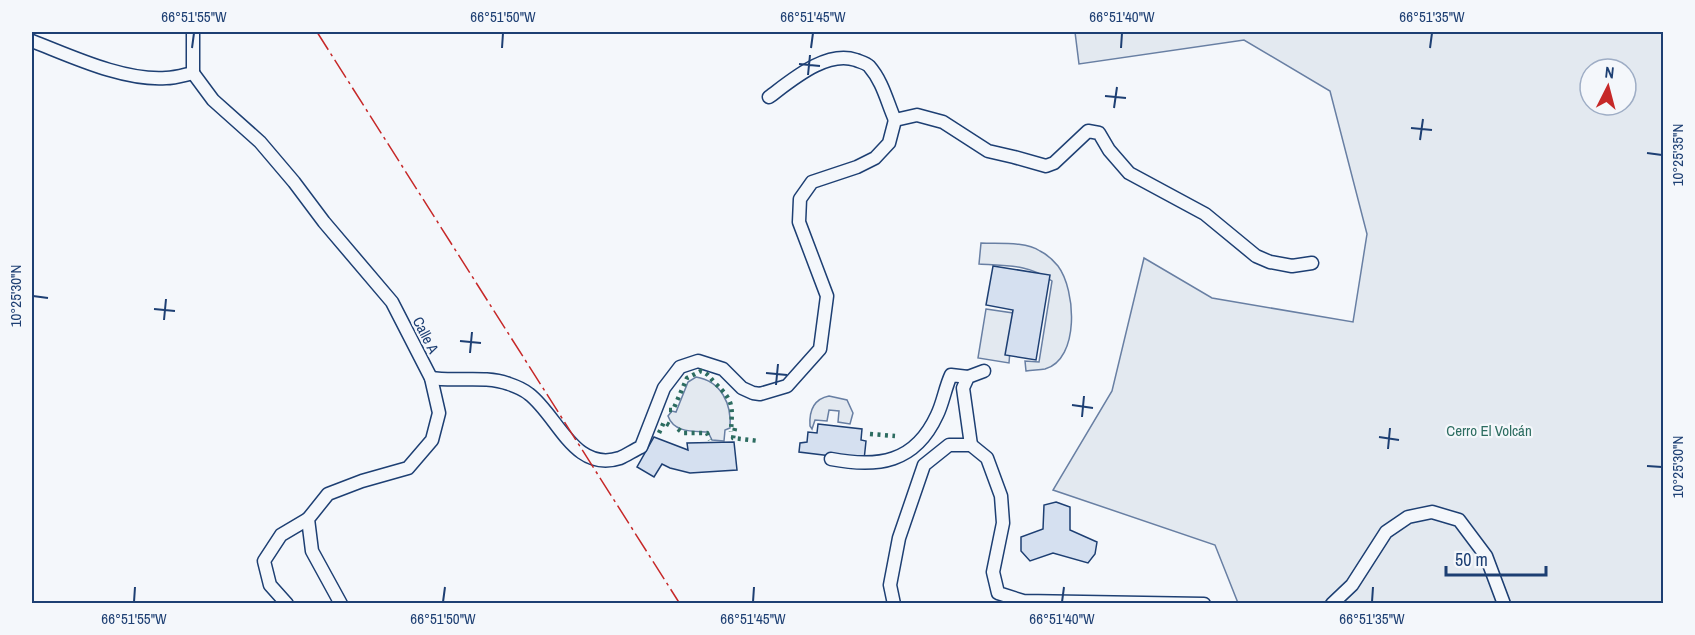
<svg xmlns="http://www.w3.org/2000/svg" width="1695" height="635" font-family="'Archivo Narrow',sans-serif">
<rect width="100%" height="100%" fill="#f4f7fb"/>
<g fill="#e3e9f0" stroke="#687fa3" stroke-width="1.5" fill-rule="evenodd">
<path d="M1075,32H1663V603H1238L1215,545L1053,490L1112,391L1144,258L1212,298L1353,322L1367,234L1330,91L1244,40L1079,64ZM1590,69H1626V105H1590Z"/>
<path d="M981,243C998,244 1025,241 1040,251C1046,254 1054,261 1058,266C1076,290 1080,359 1045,369C1039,370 1032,370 1026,371L1025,361L1039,362L1052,281C1029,264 1006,266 979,264Z"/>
<polygon points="986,309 1013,313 1009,363 978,358"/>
<path d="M696,377C721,381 732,404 730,428L725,430L724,441L712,440L708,432C693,431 674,433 668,416L672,411L676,412L688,382Z"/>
<path d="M829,396L847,400L853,413L850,424L838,422L839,411L829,410L827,421L815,420L812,429L810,426C809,411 814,399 829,396Z"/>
</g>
<g fill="#d5e0f0" stroke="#1d3f73" stroke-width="1.5">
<polygon points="993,266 1050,275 1036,360 1005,355 1013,310 986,305"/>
<polygon points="818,424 862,429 861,440 866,441 864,460 799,452 800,443 807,442 808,432 817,433"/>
<polygon points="654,437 688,450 687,443 734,442 737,470 690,473 670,468 662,464 654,477 637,467"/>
<polygon points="1056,502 1070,507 1070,530 1097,542 1095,554 1088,563 1053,553 1030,561 1021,551 1021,537 1043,529 1044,505"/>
</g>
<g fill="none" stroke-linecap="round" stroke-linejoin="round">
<defs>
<g id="minor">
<polyline points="193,32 193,73"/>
<path d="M32,41C71,56 123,81 166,78C175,78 184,75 193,73"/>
<polyline points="193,73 213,100 260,142 294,182 324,222 392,302 431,378 439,413 432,440 408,468 362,481 328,494 308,519 312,551 341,604"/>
<path d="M769,97C792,80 826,50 856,60C861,62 866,63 869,66C883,82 887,102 895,120"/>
<path d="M431,378C456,382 485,375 509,384C515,386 524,390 529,394C558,416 574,473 620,458C627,455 634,450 641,447L664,388L680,367L698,361L723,369L742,388L753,393L760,394L787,386L820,349L827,296L799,222L800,199L812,182L857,167L875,158L889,143L895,120L917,115L943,122L988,151L1014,157L1046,166L1054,163L1088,131L1099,133L1109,150L1129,173L1205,214L1256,256L1270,262L1292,266L1312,263"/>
<polyline points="971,445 963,388 968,377 984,371"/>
<path d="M831,459C878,468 915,463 937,415C943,403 945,388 951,375L968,377"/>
<polyline points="287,604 270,585 264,561 281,535 308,519"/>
<polyline points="894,604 890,585 899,538 924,465 949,445 971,445 987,458 1001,496 1003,523 993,572 998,593 1023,601 1204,604"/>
<polyline points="1332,604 1352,585 1386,532 1408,517 1432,512 1459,520 1486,556 1504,604"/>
</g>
</defs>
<use href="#minor" stroke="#1d3f73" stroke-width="15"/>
<use href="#minor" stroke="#f4f7fb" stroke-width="12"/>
<g stroke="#2c6c60" stroke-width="4.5" stroke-dasharray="3 4.5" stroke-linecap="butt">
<path d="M669,410H673L687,378L701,371C708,373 710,378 715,383C735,402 732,407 731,432"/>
<polyline points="735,428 733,438 759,441"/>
<polyline points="678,429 683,433 707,433 710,440"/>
<polyline points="659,433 664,422 671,426"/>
<polyline points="870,434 895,436"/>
</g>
<polyline stroke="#c62828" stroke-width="1.5" stroke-dasharray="21 4.5 3 4.5" stroke-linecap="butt" points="317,32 680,604"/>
</g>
<path fill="none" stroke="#1d3f73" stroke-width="2" d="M192,48L194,33M502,48L503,33M811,48L813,33M1121,48L1122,33M1430,48L1432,33M799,64L820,66M808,75L810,55M1105,96L1126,98M1114,108L1117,87M1411,128L1432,130M1420,140L1423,119M1647,153L1662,155M33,296L48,298M154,309L175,311M164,320L166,299M460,341L481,343M470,353L472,332M766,373L787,375M776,385L778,364M1072,405L1093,408M1082,417L1084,396M1379,437L1399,440M1388,449L1390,428M1647,466L1662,467M134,602L135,587M443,602L445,587M753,602L754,587M1062,602L1064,587M1372,602L1373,587"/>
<g text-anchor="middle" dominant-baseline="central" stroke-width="4.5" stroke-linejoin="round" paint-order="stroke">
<g font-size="15" fill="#1d3f73" stroke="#f4f7fb">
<text transform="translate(426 335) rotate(63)">Calle A</text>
</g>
<g font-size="15" fill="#2c6c60" stroke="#f4f7fb">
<text x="1489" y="430">Cerro El Volcán</text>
</g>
</g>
<rect width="1695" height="635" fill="none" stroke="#f4f7fb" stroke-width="66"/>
<g transform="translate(1608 87) rotate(6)"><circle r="28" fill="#f4f7fb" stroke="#9eadc5" stroke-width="1.5"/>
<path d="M0-4.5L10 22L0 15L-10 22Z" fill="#c62828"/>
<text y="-9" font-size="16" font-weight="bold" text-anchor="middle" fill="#1d3f73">N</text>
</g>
<path d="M1446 566v9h100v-9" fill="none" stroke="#1d3f73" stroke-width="3"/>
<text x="1455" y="566" font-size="18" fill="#1d3f73" stroke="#f4f7fb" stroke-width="4.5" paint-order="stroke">50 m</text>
<rect x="33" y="33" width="1629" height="569" fill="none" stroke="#1d3f73" stroke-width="2"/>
<g font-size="15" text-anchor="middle" fill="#1d3f73">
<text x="194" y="22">66°51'55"W</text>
<text x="503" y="22">66°51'50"W</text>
<text x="813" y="22">66°51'45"W</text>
<text x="1122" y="22">66°51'40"W</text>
<text x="1432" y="22">66°51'35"W</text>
<text transform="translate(1678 155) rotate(-90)" y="5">10°25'35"N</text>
<text transform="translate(16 296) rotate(-90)" y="5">10°25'30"N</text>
<text transform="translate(1678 467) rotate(-90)" y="5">10°25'30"N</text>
<text x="134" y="624">66°51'55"W</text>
<text x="443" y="624">66°51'50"W</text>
<text x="753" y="624">66°51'45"W</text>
<text x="1062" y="624">66°51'40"W</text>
<text x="1372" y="624">66°51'35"W</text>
</g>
</svg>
